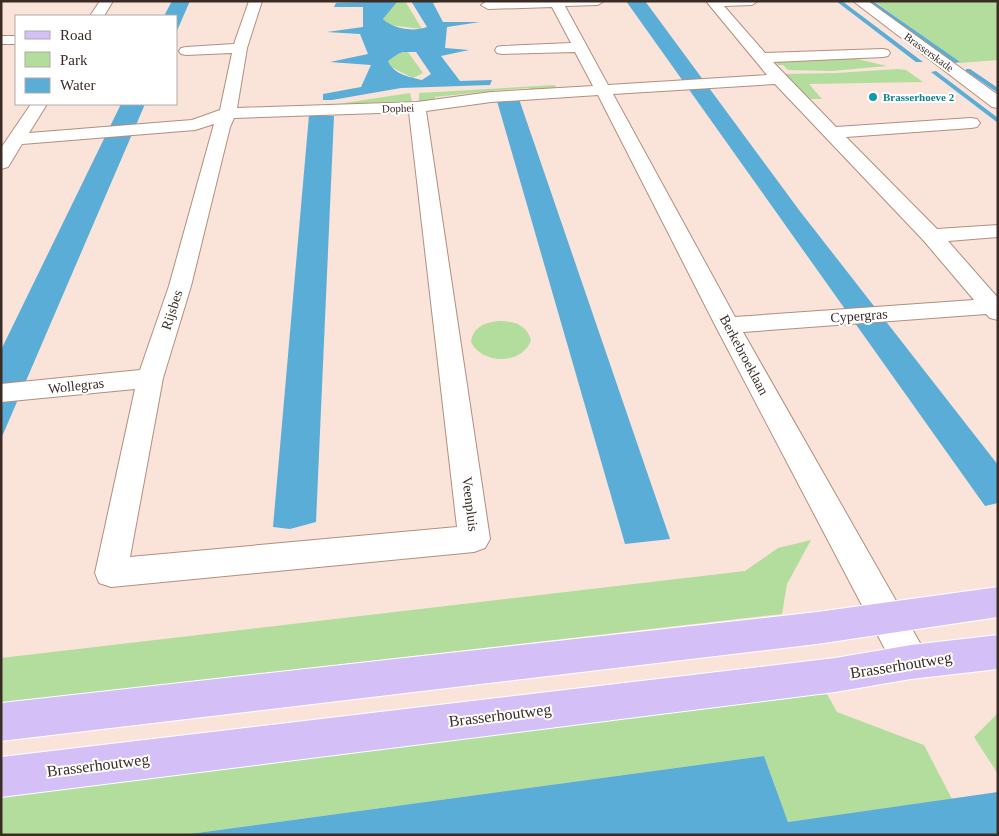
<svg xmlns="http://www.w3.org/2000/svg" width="999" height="836" font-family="'Times New Roman',serif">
<rect width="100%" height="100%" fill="#fae3d8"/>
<g fill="#b3dd9d">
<polygon points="398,1 405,1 422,29 389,25 383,19"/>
<polygon points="874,1 998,1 998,60 960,63"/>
<polygon points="403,52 408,52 423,73 413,78 391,67 388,61 398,54"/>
<polygon points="849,57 887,66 832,71 788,70 783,65 778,65 774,60"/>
<polygon points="898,69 906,70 923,82 809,84 822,99 808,99 783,74 836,73"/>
<polygon points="555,85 557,89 531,91 529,88 490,91 490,94 485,94 483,92 435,97 435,100 419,102 419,93"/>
<polygon points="410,93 412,101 338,104"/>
<path d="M498,321C513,321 526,324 531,340C523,365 482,365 471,342C473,327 484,323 498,321Z"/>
<polygon points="811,540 787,584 782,614 1,703 1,658 745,571 778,548"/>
<polygon points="823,687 837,712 924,745 952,799 788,822 764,756 182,835 1,835 1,792"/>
<polygon points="998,713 998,774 974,737"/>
</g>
<g fill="#59add6" fill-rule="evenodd">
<polygon points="172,1 190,1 176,33 176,16 164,16"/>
<path d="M398,1L383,19C393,29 414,32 427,27L411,1H445L433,3L443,22H480L447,27L445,48L469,50L441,56L460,81L492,80L490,85L401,88L332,100H323V94L361,87L371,65L330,62L368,54L360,34L327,32L363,27V7H334L336,3ZM403,52H416L431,74L422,80C409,77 393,74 388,61L398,54Z"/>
<polygon points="626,1 645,1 799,210 998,465 998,503 985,506"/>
<polygon points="836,1 842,1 923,62 916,62"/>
<polygon points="936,71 998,118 998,123 931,72"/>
<polygon points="519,99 670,539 625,544 497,101"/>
<polygon points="121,104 145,104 1,439 1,350"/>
<polygon points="309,115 334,116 316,522 290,529 273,527"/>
<polygon points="764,756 788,822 998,792 998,835 182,835"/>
</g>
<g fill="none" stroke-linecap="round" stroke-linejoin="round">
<g fill="#59add6" fill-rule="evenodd">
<polygon points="868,1 873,1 960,62 955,63"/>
<polygon points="966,69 970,69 998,88 998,93 966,71"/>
</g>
<defs>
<g id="minor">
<polygon points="100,1 113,1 104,16 90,16"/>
<path d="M249,1H262L247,48L237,108L417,102L491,92L593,86L575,52L502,54L497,53L495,50L497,47L502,46L571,43L552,7L488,9L481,5L487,1H604L598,5L565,6L608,85L767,75L706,1H758L752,5L724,6L765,53L883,49L888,50L890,53L888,56L883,57L773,62L836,127L971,118L977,119L980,123L977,127L971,128L846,137L937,229L998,225V237L948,241L998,298V320L990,318L986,314L743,332L924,650L929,662L924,674L911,679L898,674L715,325L598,95L491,102L426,111L490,539L485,548L474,552L111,587L99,583L95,573L135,389L1,402V384L140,370L169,286L214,124L195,130L22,144L8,167L1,169V148L31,104H47L29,133L192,120L220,110L232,53L186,55L181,54L179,51L181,48L186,47L234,44ZM775,84L924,241L974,300L735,317L613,94ZM409,112L457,527L130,557L163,378L191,286L230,127L234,118Z"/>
<polygon points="853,1 868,1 998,95 998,108 992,107"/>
<rect x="1" y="36" width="15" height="8"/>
</g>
<g id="major">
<polygon points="998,587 998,617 817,644 1,741 1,703 817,612"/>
<polygon points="998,635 998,669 911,679 835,692 1,797 1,757 835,658 911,645"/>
</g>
</defs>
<use href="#minor" stroke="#b28f7d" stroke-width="2"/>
<use href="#major" stroke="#fff" stroke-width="2"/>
<use href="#minor" fill="#fff" fill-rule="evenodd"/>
<use href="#major" fill="#d4bff7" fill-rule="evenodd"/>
</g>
<circle fill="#0f9aa8" stroke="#fff" stroke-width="2" cx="873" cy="97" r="5"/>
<g text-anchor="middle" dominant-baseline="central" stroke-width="4" stroke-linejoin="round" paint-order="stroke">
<g font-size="11" fill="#3a2c25" stroke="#fff">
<text transform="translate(929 52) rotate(36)">Brasserskade</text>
<text transform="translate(398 108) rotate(-2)">Dophei</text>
</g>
<g font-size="11" font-weight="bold" fill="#0d838f" stroke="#fff" text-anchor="start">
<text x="883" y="97">Brasserhoeve 2</text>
</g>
<g font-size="14" fill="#3a2c25" stroke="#fff">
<text transform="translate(172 310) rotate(-72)">Rijsbes</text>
<text transform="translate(859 316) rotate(-4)">Cypergras</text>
<text transform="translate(744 355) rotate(62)">Berkebroeklaan</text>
<text transform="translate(76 386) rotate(-6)">Wollegras</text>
<text transform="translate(470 504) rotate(83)">Veenpluis</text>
</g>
<g font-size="16" fill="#3a2c25" stroke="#fff">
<text transform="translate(901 665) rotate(-9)">Brasserhoutweg</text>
<text transform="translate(500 715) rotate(-7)">Brasserhoutweg</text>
<text transform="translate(98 765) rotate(-7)">Brasserhoutweg</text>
</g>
</g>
<rect width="999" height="836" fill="none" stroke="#3a2c25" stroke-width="5"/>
<rect x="15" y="15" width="162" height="90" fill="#ffffff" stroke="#b0aba8"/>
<rect x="25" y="31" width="25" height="8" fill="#d4bff7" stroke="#b0aba8"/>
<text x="60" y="40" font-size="15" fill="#3a2c25">Road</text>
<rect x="25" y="52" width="25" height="15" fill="#b3dd9d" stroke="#b0aba8"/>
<text x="60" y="65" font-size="15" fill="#3a2c25">Park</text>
<rect x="25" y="78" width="25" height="15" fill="#59add6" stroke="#b0aba8"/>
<text x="60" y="90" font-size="15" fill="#3a2c25">Water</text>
</svg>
